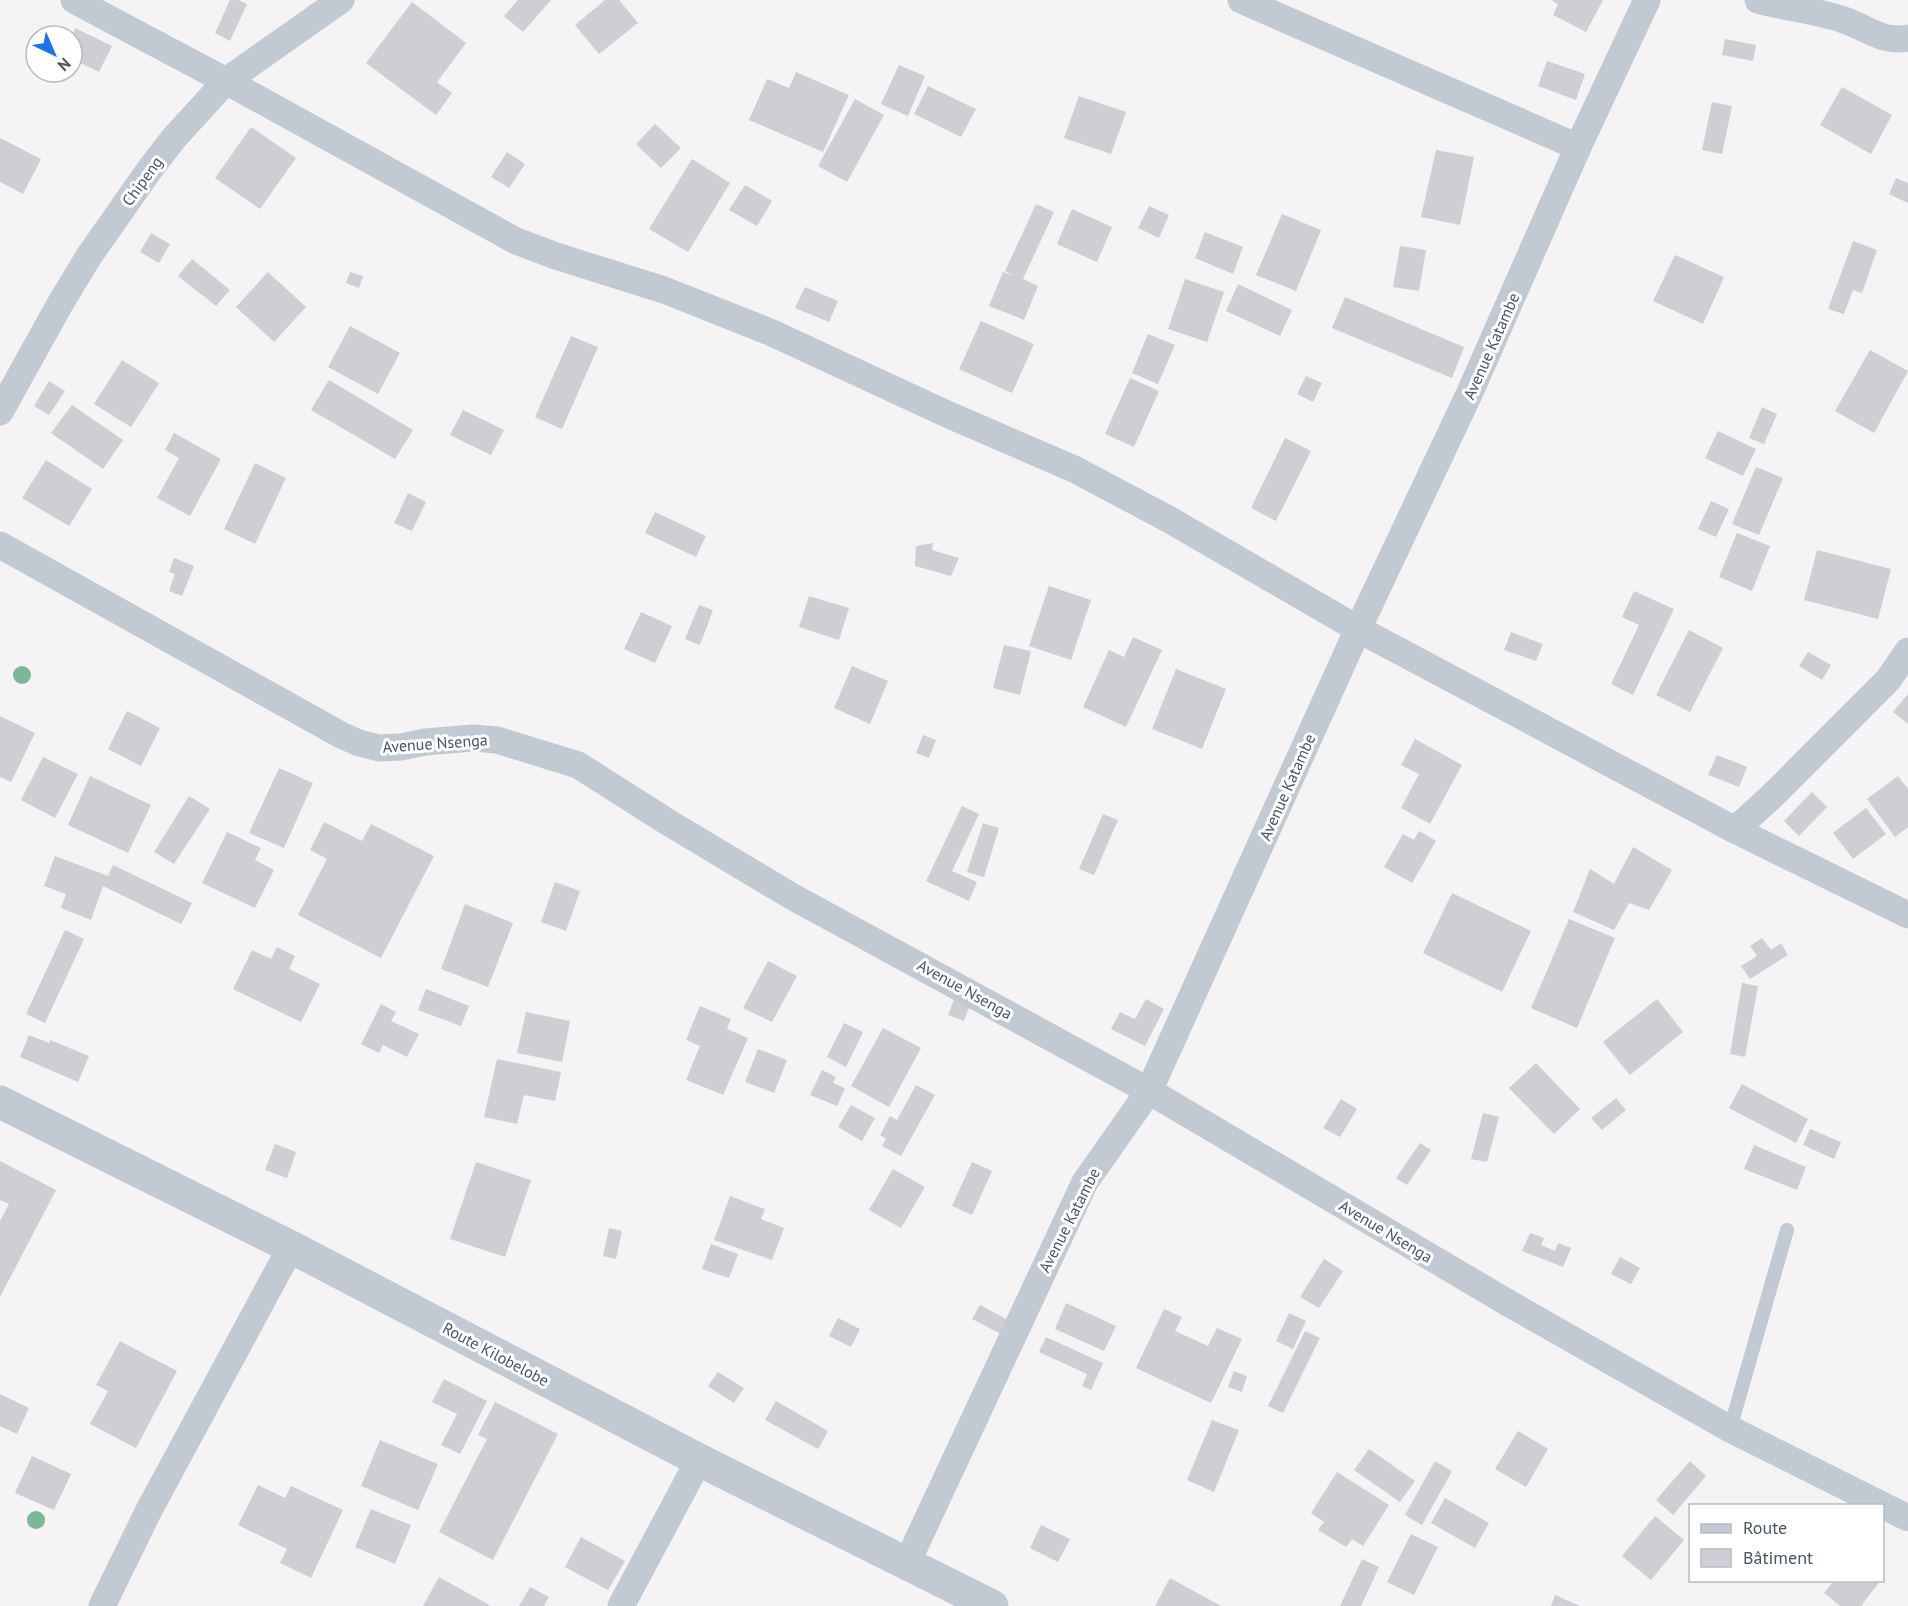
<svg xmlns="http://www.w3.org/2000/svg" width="1908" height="1606" font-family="'PT Sans',sans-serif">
<rect width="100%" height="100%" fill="#f5f3f3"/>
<g fill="#cdcfd5">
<polygon points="230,0 238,0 247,4 230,41 215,33"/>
<polygon points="518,0 551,0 523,32 504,16"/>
<polygon points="605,0 619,0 638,23 599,54 575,25"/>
<polygon points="1551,0 1603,0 1586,32 1553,15 1558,4"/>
<polygon points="412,2 466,43 437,82 452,93 436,115 366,63"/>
<polygon points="75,28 112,46 99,72 72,59 72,35"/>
<polygon points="1725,39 1756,45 1753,61 1722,55"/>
<polygon points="1547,61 1585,74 1576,100 1538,86"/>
<polygon points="899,65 925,76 908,116 881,104"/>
<polygon points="796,72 849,95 823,152 749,120 767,79 789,88"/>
<polygon points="928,86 976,109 961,137 914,114"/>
<polygon points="1842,87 1892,115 1871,154 1820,125"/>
<polygon points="1079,96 1126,112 1111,154 1064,138"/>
<polygon points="855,99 884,115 847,182 818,166"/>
<polygon points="1712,102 1732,106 1722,154 1702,150"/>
<polygon points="655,124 681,148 661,168 636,144"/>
<polygon points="251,127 296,158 260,209 215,178"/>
<polygon points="0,138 41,159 23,194 0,182"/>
<polygon points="1436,150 1474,157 1460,225 1421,217"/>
<polygon points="507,152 525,164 509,188 491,177"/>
<polygon points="692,159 730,183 688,252 649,229"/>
<polygon points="1896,178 1908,183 1908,203 1889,194"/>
<polygon points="745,185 772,201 757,226 729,210"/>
<polygon points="1036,204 1054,212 1023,279 1038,286 1024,320 989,306 1003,272 1014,276 1005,271"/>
<polygon points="1149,206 1169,215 1159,238 1138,228"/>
<polygon points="1072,209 1112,227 1097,262 1057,244"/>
<polygon points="1282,214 1321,230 1296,291 1256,275"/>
<polygon points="1205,232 1243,247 1233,274 1195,258"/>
<polygon points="151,233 170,244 159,263 140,252"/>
<polygon points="1853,241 1877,250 1862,293 1853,290 1844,314 1828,309"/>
<polygon points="1400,246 1426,250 1419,291 1393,287"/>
<polygon points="1675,255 1724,277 1703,324 1653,301"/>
<polygon points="192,259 230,290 216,306 178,276"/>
<polygon points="268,272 306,307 274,342 236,307"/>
<polygon points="350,272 363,276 359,288 346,283"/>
<polygon points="1185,279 1224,292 1207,342 1168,329"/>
<polygon points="1238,284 1292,310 1280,336 1226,311"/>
<polygon points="805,287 838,301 829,322 795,308"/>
<polygon points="1345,297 1464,347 1452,378 1332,328"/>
<polygon points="981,321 1034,344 1012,393 959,369"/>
<polygon points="350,326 400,353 378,394 328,367"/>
<polygon points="1148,334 1175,345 1158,384 1132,373"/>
<polygon points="571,336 598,347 562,429 535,417"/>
<polygon points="1870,350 1908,371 1874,433 1835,411"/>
<polygon points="122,360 159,383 131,427 94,404"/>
<polygon points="1306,376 1322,383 1313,402 1297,394"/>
<polygon points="1130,378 1159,391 1134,447 1105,434"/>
<polygon points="329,380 413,430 395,459 311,410"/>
<polygon points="49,381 65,391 49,415 34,406"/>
<polygon points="72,405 123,440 103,469 51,433"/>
<polygon points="1762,407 1777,414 1764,444 1749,438"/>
<polygon points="463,410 504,430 491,455 450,435"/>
<polygon points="1718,431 1756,449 1743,476 1705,458"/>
<polygon points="174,433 221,459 190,516 157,498 179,458 165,450"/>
<polygon points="1285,438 1311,451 1276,521 1251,508"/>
<polygon points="46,460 92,489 69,526 22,498"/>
<polygon points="255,463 286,478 255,544 224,529"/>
<polygon points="1756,467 1783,478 1759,535 1732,524"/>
<polygon points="408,493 426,502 412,531 394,523"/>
<polygon points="1711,501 1729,509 1716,537 1698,529"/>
<polygon points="655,512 706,536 696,557 645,533"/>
<polygon points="1737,533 1770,546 1752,591 1719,577"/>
<polygon points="933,543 932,550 959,558 951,576 915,566 916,546"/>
<polygon points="1817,550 1891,569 1878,619 1804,600"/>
<polygon points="174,558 194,566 182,596 169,591 175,574 169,572"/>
<polygon points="1049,586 1091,600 1071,660 1029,646"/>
<polygon points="1634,591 1674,609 1633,695 1611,684 1639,625 1622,617"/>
<polygon points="809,596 849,608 839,640 799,627"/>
<polygon points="699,605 713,610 700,645 685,639"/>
<polygon points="641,612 672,626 655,663 624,649"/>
<polygon points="1689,630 1723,648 1690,712 1656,695"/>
<polygon points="1511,632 1543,644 1536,661 1504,650"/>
<polygon points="1133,637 1162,650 1126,727 1083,707 1109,650 1124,657"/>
<polygon points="1004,645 1031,651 1020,695 993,688"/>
<polygon points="1808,652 1831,665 1822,680 1799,666"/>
<polygon points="852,666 888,681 870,724 834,708"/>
<polygon points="1176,669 1226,689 1202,749 1152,729"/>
<polygon points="1908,694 1908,724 1893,712"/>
<polygon points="127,711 160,728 141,766 108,749"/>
<polygon points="0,716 35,733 11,782 0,777"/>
<polygon points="923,735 936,740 929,758 916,753"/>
<polygon points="1415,739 1462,765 1430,824 1401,808 1419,774 1401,765"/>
<polygon points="1717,755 1747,767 1739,787 1708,775"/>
<polygon points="43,757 78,774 55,818 21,800"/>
<polygon points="279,768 313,783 284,848 249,833"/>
<polygon points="90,776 151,805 128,853 68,825"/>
<polygon points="1898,776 1908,789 1908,827 1895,837 1867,799"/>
<polygon points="1812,792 1827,807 1799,836 1784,821"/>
<polygon points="189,796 210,809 174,864 154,852"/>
<polygon points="962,806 979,814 952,871 977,882 969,901 926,881"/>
<polygon points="1866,808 1886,834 1853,859 1833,833"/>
<polygon points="1103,814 1118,820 1094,875 1079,869"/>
<polygon points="324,822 362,841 371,824 434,856 381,958 298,915 327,859 310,850"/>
<polygon points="983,823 999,828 984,877 967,872"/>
<polygon points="1419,831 1436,841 1412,883 1384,867 1403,834 1414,840"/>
<polygon points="227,832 261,848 255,860 274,870 255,908 202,883"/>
<polygon points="1633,847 1672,870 1649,910 1629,903 1614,930 1573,912 1590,869 1614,884"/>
<polygon points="55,856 108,876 113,865 192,903 181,924 103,886 91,920 61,908 66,894 44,886"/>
<polygon points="555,882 580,891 566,931 541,922"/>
<polygon points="1452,893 1531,931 1502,992 1423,953"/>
<polygon points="465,904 513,923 488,987 441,969"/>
<polygon points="1569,919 1615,938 1577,1028 1531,1008"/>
<polygon points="65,930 84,939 45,1023 26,1014"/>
<polygon points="1762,938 1771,950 1781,943 1788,955 1750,979 1741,966 1757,956 1750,946"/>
<polygon points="277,947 295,956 289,969 320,984 301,1022 233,989 252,950 271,959"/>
<polygon points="768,961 797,976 772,1022 743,1008"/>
<polygon points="1742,983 1758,986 1745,1057 1730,1054"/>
<polygon points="426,989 469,1006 461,1026 418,1010"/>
<polygon points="956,994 972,1000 964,1021 948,1015"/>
<polygon points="1146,999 1164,1009 1145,1046 1111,1029 1120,1012 1135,1019"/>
<polygon points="1657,999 1683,1032 1630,1075 1603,1042"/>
<polygon points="381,1004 396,1012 391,1021 419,1034 407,1057 383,1045 379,1053 361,1044"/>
<polygon points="700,1006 731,1019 727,1029 748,1038 723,1095 686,1080 700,1046 686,1040"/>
<polygon points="526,1012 570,1021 562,1062 517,1053"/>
<polygon points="844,1023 863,1032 846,1067 827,1057"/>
<polygon points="883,1028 921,1048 889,1107 851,1086"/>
<polygon points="29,1035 49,1043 50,1040 89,1056 78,1082 20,1057"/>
<polygon points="758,1049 787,1060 774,1093 745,1082"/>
<polygon points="497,1059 561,1072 555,1101 524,1095 517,1124 484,1117"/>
<polygon points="1536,1063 1580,1109 1554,1134 1509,1088"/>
<polygon points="822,1070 836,1077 833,1083 845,1088 837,1106 810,1095"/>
<polygon points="1742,1084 1808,1119 1796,1143 1729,1108"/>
<polygon points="916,1085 935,1095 901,1156 882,1146 886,1139 880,1135 890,1116 897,1120"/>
<polygon points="1616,1098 1626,1110 1602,1130 1591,1118"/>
<polygon points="1341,1099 1357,1109 1340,1137 1323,1128"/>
<polygon points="851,1105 875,1118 862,1141 838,1127"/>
<polygon points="1483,1113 1499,1117 1487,1162 1471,1159"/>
<polygon points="1810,1129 1841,1142 1834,1159 1803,1145"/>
<polygon points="1420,1143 1431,1150 1407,1185 1396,1178"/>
<polygon points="275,1144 296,1152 287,1178 265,1170"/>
<polygon points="1754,1145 1806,1167 1797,1190 1744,1169"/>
<polygon points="0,1161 56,1190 0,1297 0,1221 9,1204 0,1200"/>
<polygon points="476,1162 531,1180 505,1257 450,1239"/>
<polygon points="972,1162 992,1171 972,1215 952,1206"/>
<polygon points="893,1169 925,1187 901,1228 869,1210"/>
<polygon points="730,1196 765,1209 761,1219 784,1228 772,1260 714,1240"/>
<polygon points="609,1228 622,1231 616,1259 603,1256"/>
<polygon points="1530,1233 1544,1238 1541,1245 1555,1251 1558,1243 1571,1248 1563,1267 1522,1251"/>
<polygon points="711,1244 738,1254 729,1278 702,1269"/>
<polygon points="1620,1257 1640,1268 1631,1284 1611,1274"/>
<polygon points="1324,1259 1343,1271 1319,1308 1300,1297"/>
<polygon points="1066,1303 1116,1326 1104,1351 1055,1329"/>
<polygon points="980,1305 1010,1321 1003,1335 972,1319"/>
<polygon points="1164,1309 1182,1317 1175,1331 1208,1346 1217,1328 1242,1339 1211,1403 1136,1368"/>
<polygon points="1289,1313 1306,1321 1293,1349 1276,1341"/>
<polygon points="838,1318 860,1329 851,1347 829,1336"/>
<polygon points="1305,1331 1320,1338 1283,1413 1268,1406"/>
<polygon points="1046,1337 1103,1363 1091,1390 1082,1386 1087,1374 1039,1352"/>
<polygon points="120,1341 177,1371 136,1448 90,1424 108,1391 96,1385"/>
<polygon points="1234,1371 1247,1376 1242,1392 1228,1387"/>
<polygon points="718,1372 744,1388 734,1403 708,1386"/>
<polygon points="444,1379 487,1401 460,1454 441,1445 457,1414 432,1402"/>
<polygon points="0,1394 29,1408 17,1434 0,1426"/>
<polygon points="776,1401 828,1431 818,1449 765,1420"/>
<polygon points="495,1402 558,1434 493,1560 439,1532 487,1439 478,1435"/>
<polygon points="1212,1420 1239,1430 1214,1492 1187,1480"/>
<polygon points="1518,1431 1548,1449 1526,1487 1495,1469"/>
<polygon points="380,1440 438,1464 418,1510 361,1486"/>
<polygon points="1369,1449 1415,1481 1400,1502 1354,1470"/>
<polygon points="32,1456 71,1474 54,1510 15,1493"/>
<polygon points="1435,1461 1452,1471 1422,1525 1405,1515"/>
<polygon points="1690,1461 1706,1476 1673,1515 1656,1500"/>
<polygon points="1337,1472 1389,1505 1363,1546 1352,1539 1346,1547 1318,1530 1324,1522 1311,1513"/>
<polygon points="258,1485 285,1498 291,1486 343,1510 311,1578 280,1563 287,1549 238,1525"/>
<polygon points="1445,1498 1489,1523 1475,1548 1431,1523"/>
<polygon points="371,1509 411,1525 395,1564 355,1547"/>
<polygon points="1655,1516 1684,1540 1651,1580 1622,1556"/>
<polygon points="1041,1525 1070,1539 1058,1562 1030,1548"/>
<polygon points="1411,1534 1438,1547 1414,1595 1387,1582"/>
<polygon points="581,1537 625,1561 608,1590 565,1567"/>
<polygon points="1362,1559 1379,1567 1361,1606 1340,1606"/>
<polygon points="439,1577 491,1606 423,1606"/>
<polygon points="1170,1578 1221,1606 1155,1606"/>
<polygon points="1834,1580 1881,1580 1861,1606 1840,1606 1824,1593"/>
<polygon points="530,1587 549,1597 544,1606 519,1606"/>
<polygon points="1555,1595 1580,1606 1551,1606"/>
</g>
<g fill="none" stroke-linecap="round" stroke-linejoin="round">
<polyline stroke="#c1cad2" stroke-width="14" points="1730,1429 1787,1230"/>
<g stroke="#c1cad2" stroke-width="27">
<polyline points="74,0 226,81 516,241 556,256 664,290 770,332 949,415 1074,469 1170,520 1358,629 1735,830 1908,915"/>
<polyline points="1241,0 1578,147"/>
<path d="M1758,0C1785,8 1814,10 1841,19C1865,26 1880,43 1908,38"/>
<polyline points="0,412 60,304 89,256 150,169 174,138 226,81 341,0"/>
<polyline points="0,545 341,735 359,743 379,748 401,747 425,742 473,738 497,740 578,765 666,821 793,897 1149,1091 1510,1304 1730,1429 1908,1518"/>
<polyline points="1735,830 1772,796 1888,680 1908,651"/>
<polyline points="907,1563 1085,1182 1149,1091 1358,629 1471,390 1578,147 1647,0"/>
<polyline points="102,1606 149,1510 291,1247"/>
<polyline points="621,1606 699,1460"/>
</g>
<polyline stroke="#c1cad2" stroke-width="33" points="0,1102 291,1247 699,1460 992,1606"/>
</g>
<g fill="#7bb799">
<circle cx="22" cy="675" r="9"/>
<circle cx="36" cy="1520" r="9"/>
</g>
<g text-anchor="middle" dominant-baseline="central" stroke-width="6" stroke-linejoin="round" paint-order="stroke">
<g font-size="16" fill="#4a5661" stroke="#fff">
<text transform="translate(142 181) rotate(-54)">Chipeng</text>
<text transform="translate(1491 346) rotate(-66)">Avenue Katambe</text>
<text transform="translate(435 743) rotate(-4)">Avenue Nsenga</text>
<text transform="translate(1287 787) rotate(-66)">Avenue Katambe</text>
<text transform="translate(965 989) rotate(29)">Avenue Nsenga</text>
<text transform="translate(1069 1220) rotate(-63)">Avenue Katambe</text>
<text transform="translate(1386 1231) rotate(31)">Avenue Nsenga</text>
<text transform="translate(496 1354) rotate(28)">Route Kilobelobe</text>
</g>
</g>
<rect x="1689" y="1504" width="195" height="78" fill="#ffffff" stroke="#b7bbc0" stroke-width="1.5"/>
<rect x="1701" y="1524" width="30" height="9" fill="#c1cad2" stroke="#b7bbc0" stroke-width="1.5"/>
<text x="1743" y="1534" font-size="18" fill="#4a5661">Route</text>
<rect x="1701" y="1549" width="30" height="18" fill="#cdcfd5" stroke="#b7bbc0" stroke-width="1.5"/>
<text x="1743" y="1564" font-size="18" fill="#4a5661">Bâtiment</text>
<g transform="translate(54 54) rotate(136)"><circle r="28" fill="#ffffff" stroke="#b7bbc0" stroke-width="1.5"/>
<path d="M0-4.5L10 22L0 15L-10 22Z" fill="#1a73e8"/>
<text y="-9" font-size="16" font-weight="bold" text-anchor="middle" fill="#4a5661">N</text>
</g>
</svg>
